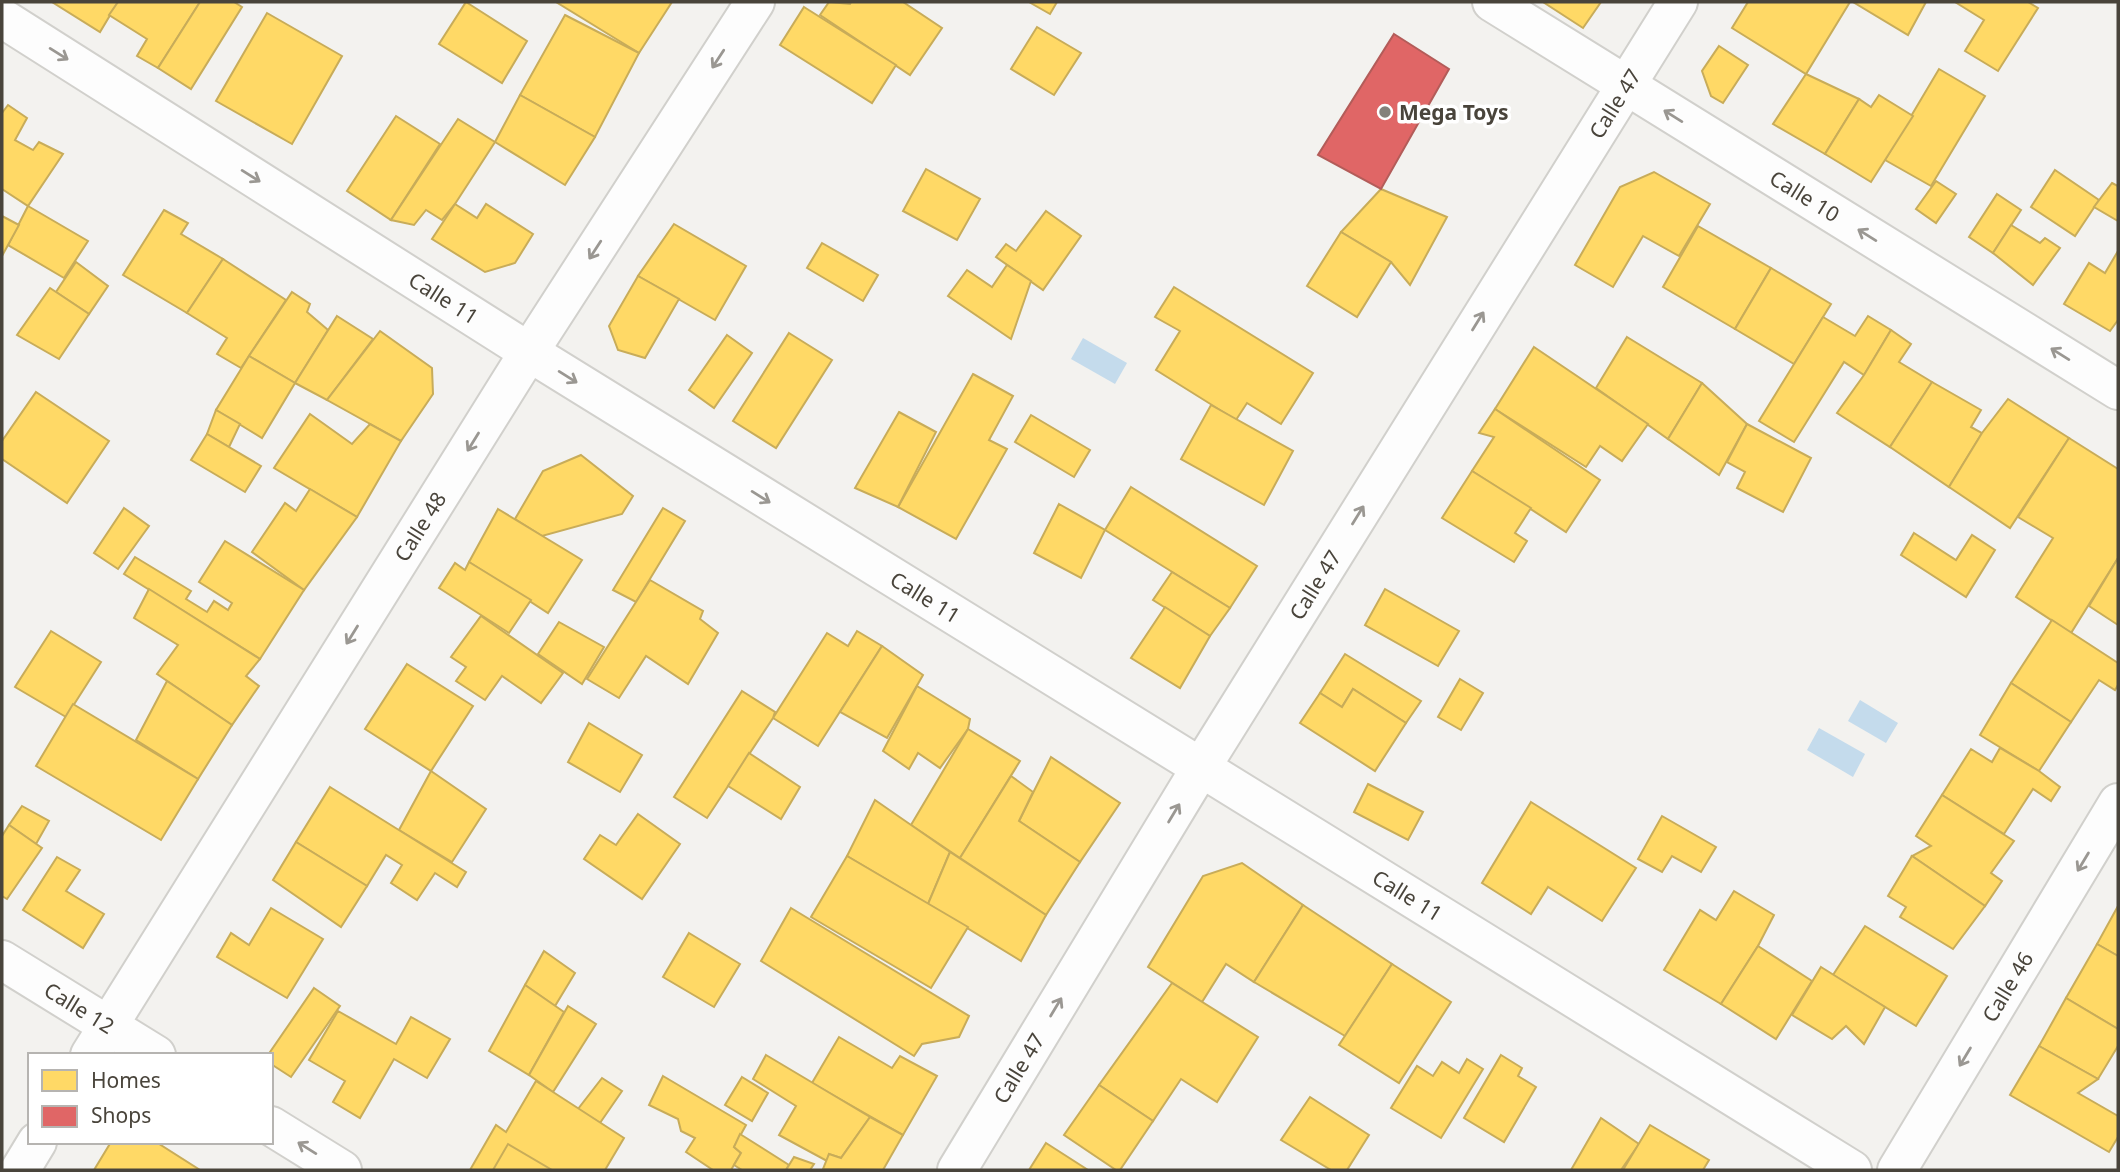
<svg xmlns="http://www.w3.org/2000/svg" width="2120" height="1172" font-family="'Noto Sans',sans-serif">
<rect width="100%" height="100%" fill="#f3f2ef"/>
<g fill="#c4dbec">
<polygon points="1083,338 1127,363 1115,384 1071,359"/>
<polygon points="1860,700 1898,723 1886,743 1848,721"/>
<polygon points="1819,728 1865,754 1853,777 1807,750"/>
</g>
<g fill="#ffd966" stroke="#c8ac59" stroke-width="2">
<polygon points="52,2 118,2 100,32"/>
<polygon points="118,2 200,2 158,68 137,56 147,39 109,15"/>
<polygon points="200,2 234,2 242,7 191,89 158,68"/>
<polygon points="466,2 527,41 502,83 439,44"/>
<polygon points="556,2 672,2 639,53"/>
<polygon points="829,2 850,4 851,2 903,2 942,28 910,75 820,15"/>
<polygon points="1029,2 1057,2 1050,14"/>
<polygon points="1543,2 1601,2 1583,28"/>
<polygon points="1748,2 1850,2 1806,74 1732,28"/>
<polygon points="1853,2 1926,2 1908,35"/>
<polygon points="1955,2 2028,2 2038,8 1998,71 1965,51 1984,20"/>
<polygon points="804,7 896,65 872,103 780,45"/>
<polygon points="267,13 342,56 292,144 216,101"/>
<polygon points="565,15 639,53 595,137 520,95"/>
<polygon points="1037,27 1081,53 1054,95 1011,69"/>
<polygon points="1719,46 1748,65 1723,103 1711,96 1702,71"/>
<polygon points="1939,69 1985,96 1931,186 1885,160"/>
<polygon points="1806,74 1859,99 1825,154 1773,124"/>
<polygon points="520,95 595,137 565,185 495,142"/>
<polygon points="1879,95 1913,116 1871,182 1825,154 1859,99 1871,107"/>
<polygon points="8,105 27,118 15,140 33,150 39,142 63,154 28,206 2,189 2,113"/>
<polygon points="396,116 440,144 391,220 347,191"/>
<polygon points="458,119 495,142 455,204 442,220 426,210 414,225 391,220"/>
<polygon points="926,169 980,199 957,240 903,211"/>
<polygon points="2055,170 2099,200 2075,236 2031,207"/>
<polygon points="1654,172 1710,204 1679,256 1643,236 1613,287 1575,265 1620,187"/>
<polygon points="1936,181 1956,194 1936,223 1916,209"/>
<polygon points="2112,183 2118,186 2118,221 2094,207"/>
<polygon points="1381,189 1447,217 1410,285 1391,262 1341,232"/>
<polygon points="1997,194 2021,210 1993,253 1969,237"/>
<polygon points="455,204 477,218 486,204 533,234 515,263 485,272 432,239"/>
<polygon points="28,206 88,241 64,278 8,245"/>
<polygon points="164,210 188,223 181,234 223,259 187,313 123,275"/>
<polygon points="1046,211 1081,236 1043,290 996,257 1006,244 1016,251"/>
<polygon points="2,216 19,225 2,256"/>
<polygon points="674,224 746,266 715,320 638,276"/>
<polygon points="2011,225 2040,243 2045,238 2060,248 2033,285 1993,253"/>
<polygon points="1698,226 1771,268 1735,329 1663,287"/>
<polygon points="1341,232 1391,262 1357,317 1307,286"/>
<polygon points="822,243 878,275 863,301 807,268"/>
<polygon points="2118,251 2118,320 2110,331 2064,304 2089,263 2105,273"/>
<polygon points="223,259 286,300 241,368 217,354 227,338 187,313"/>
<polygon points="76,262 108,286 89,314 56,292"/>
<polygon points="1007,265 1031,281 1011,339 948,296 967,270 992,287"/>
<polygon points="1771,268 1831,304 1794,364 1735,329"/>
<polygon points="638,276 679,299 645,358 618,350 609,326"/>
<polygon points="1174,287 1313,373 1281,424 1247,403 1236,420 1156,370 1180,331 1155,317"/>
<polygon points="50,288 89,314 59,359 17,335"/>
<polygon points="292,292 310,304 307,312 328,330 295,383 249,356"/>
<polygon points="337,316 373,339 327,400 295,383"/>
<polygon points="1868,316 1891,330 1864,375 1844,362 1794,442 1759,421 1823,317 1855,336"/>
<polygon points="1891,330 1911,344 1899,362 1932,382 1890,447 1837,413 1864,375"/>
<polygon points="380,331 432,368 433,394 401,441 327,400"/>
<polygon points="789,333 832,360 776,448 733,421"/>
<polygon points="727,335 752,353 714,408 689,390"/>
<polygon points="1627,337 1702,383 1668,439 1596,388"/>
<polygon points="1534,347 1648,424 1622,461 1600,446 1586,467 1495,409"/>
<polygon points="249,356 295,383 262,438 216,410"/>
<polygon points="973,374 1013,396 989,440 1007,449 956,539 898,507"/>
<polygon points="1932,382 1981,410 1971,427 1982,433 1949,487 1890,447"/>
<polygon points="1702,383 1747,424 1719,475 1668,439"/>
<polygon points="36,392 109,441 67,503 2,459 2,441"/>
<polygon points="2008,399 2069,438 2010,528 1949,487 1982,433"/>
<polygon points="1211,405 1293,451 1264,505 1181,459"/>
<polygon points="1495,409 1600,480 1566,532 1472,471 1494,437 1479,433"/>
<polygon points="216,410 240,424 229,447 207,434"/>
<polygon points="899,412 936,432 898,507 855,488"/>
<polygon points="310,414 352,444 370,424 401,441 357,517 274,468"/>
<polygon points="1031,415 1090,450 1074,477 1015,442"/>
<polygon points="1747,424 1811,458 1783,512 1737,488 1745,472 1727,462"/>
<polygon points="207,434 261,466 245,492 191,460"/>
<polygon points="2069,438 2118,469 2118,558 2071,633 2016,597 2053,538 2018,517"/>
<polygon points="581,455 633,496 622,514 542,536 515,519 543,471"/>
<polygon points="1472,471 1531,508 1515,533 1527,541 1514,562 1442,518"/>
<polygon points="1131,487 1257,566 1230,608 1105,530"/>
<polygon points="310,489 357,517 304,590 252,552 285,503 296,511"/>
<polygon points="1059,504 1105,530 1081,578 1034,553"/>
<polygon points="124,508 149,526 118,569 94,553"/>
<polygon points="663,508 685,521 636,602 613,590"/>
<polygon points="498,509 582,560 548,613 469,562"/>
<polygon points="1914,533 1956,560 1972,535 1995,550 1966,597 1901,555"/>
<polygon points="225,541 304,590 260,659 124,574 135,557 191,591 186,599 207,612 214,601 228,610 232,603 199,582"/>
<polygon points="2118,558 2118,625 2089,606"/>
<polygon points="469,562 531,600 509,633 439,588 455,563 465,570"/>
<polygon points="1172,572 1230,608 1210,636 1153,600"/>
<polygon points="650,580 703,611 700,619 718,633 688,684 646,656 619,698 587,679"/>
<polygon points="149,589 260,659 246,676 259,686 232,725 157,674 178,645 134,618"/>
<polygon points="1385,589 1459,631 1438,666 1365,625"/>
<polygon points="1165,607 1210,636 1180,688 1131,658"/>
<polygon points="481,616 563,673 541,703 502,676 485,700 456,681 466,667 451,657"/>
<polygon points="2052,620 2118,663 2118,685 2115,690 2099,680 2071,722 2011,683"/>
<polygon points="559,622 604,647 582,684 538,654"/>
<polygon points="51,631 101,662 66,717 15,687"/>
<polygon points="857,631 882,646 818,746 773,718 827,633 848,646"/>
<polygon points="882,646 923,675 887,738 840,712"/>
<polygon points="1345,654 1421,701 1406,723 1353,689 1342,707 1320,693"/>
<polygon points="407,664 473,706 431,771 365,729"/>
<polygon points="1460,679 1483,693 1461,730 1438,717"/>
<polygon points="167,681 232,725 198,779 136,740"/>
<polygon points="2011,683 2071,722 2039,771 1980,735"/>
<polygon points="917,686 970,719 968,729 940,768 918,753 909,769 883,751"/>
<polygon points="1353,689 1406,723 1375,771 1300,723 1320,693 1342,707"/>
<polygon points="742,691 775,712 773,718 707,818 674,797"/>
<polygon points="73,704 198,779 161,840 36,766"/>
<polygon points="589,723 642,755 620,792 568,762"/>
<polygon points="968,729 1020,761 960,858 911,825"/>
<polygon points="2000,748 2039,771 2060,787 2051,801 2033,789 2004,834 1942,795 1971,749 1992,762"/>
<polygon points="749,753 800,787 781,819 728,786"/>
<polygon points="1051,757 1120,803 1080,862 1019,821"/>
<polygon points="431,771 486,809 452,862 399,830"/>
<polygon points="1011,776 1033,792 1019,821 1080,862 1046,915 960,858"/>
<polygon points="1368,784 1423,812 1408,840 1354,812"/>
<polygon points="330,787 466,872 457,887 435,873 417,900 391,883 402,865 386,855 367,886 296,842"/>
<polygon points="1942,795 2014,841 1991,873 2002,881 1985,906 1912,856 1931,846 1916,836"/>
<polygon points="875,800 950,852 928,904 847,856"/>
<polygon points="1531,802 1636,868 1602,921 1548,887 1531,914 1482,883"/>
<polygon points="22,806 49,821 36,844 9,825"/>
<polygon points="638,814 680,844 642,899 584,859 600,835 616,845"/>
<polygon points="1662,816 1716,847 1701,872 1672,856 1662,872 1638,859"/>
<polygon points="9,825 42,848 7,899 2,896 2,836"/>
<polygon points="296,842 367,886 341,927 273,880"/>
<polygon points="950,852 1046,915 1021,961 928,904"/>
<polygon points="847,856 968,927 931,988 811,917"/>
<polygon points="1912,856 1985,906 1953,949 1900,917 1906,907 1888,896"/>
<polygon points="57,857 80,870 66,891 104,914 83,948 23,910"/>
<polygon points="1242,863 1303,905 1254,982 1226,964 1202,1002 1148,967 1203,876"/>
<polygon points="1734,891 1774,915 1758,946 1721,1004 1664,970 1700,910 1716,920"/>
<polygon points="1303,905 1392,964 1345,1036 1254,982"/>
<polygon points="2118,906 2118,956 2097,944"/>
<polygon points="271,908 323,939 287,998 217,957 231,933 249,945"/>
<polygon points="791,908 969,1016 959,1037 922,1044 914,1056 761,961"/>
<polygon points="1865,926 1947,976 1916,1026 1833,975"/>
<polygon points="689,933 740,964 714,1007 663,977"/>
<polygon points="2097,944 2118,956 2118,1029 2066,998"/>
<polygon points="1758,946 1812,981 1776,1039 1721,1004"/>
<polygon points="544,951 575,973 555,1006 525,985"/>
<polygon points="1392,964 1451,1002 1399,1083 1339,1045"/>
<polygon points="1821,967 1885,1007 1864,1044 1846,1026 1832,1039 1792,1015"/>
<polygon points="1172,983 1258,1037 1217,1102 1181,1079 1153,1121 1099,1085"/>
<polygon points="525,985 564,1012 529,1075 489,1051"/>
<polygon points="314,988 340,1006 291,1077 271,1064 271,1055 268,1055"/>
<polygon points="2066,998 2118,1029 2118,1046 2098,1079 2039,1046"/>
<polygon points="568,1006 596,1024 553,1092 529,1075"/>
<polygon points="338,1011 396,1044 411,1017 450,1039 427,1078 394,1059 360,1118 333,1102 345,1081 309,1060"/>
<polygon points="839,1037 892,1068 900,1056 937,1076 903,1135 812,1083"/>
<polygon points="2039,1046 2098,1079 2078,1093 2118,1116 2118,1137 2109,1152 2010,1095"/>
<polygon points="766,1055 870,1117 841,1158 829,1154 827,1161 779,1135 796,1106 753,1079"/>
<polygon points="1501,1055 1522,1068 1518,1076 1536,1087 1504,1142 1464,1118"/>
<polygon points="1467,1059 1483,1069 1441,1138 1391,1108 1417,1066 1433,1076 1442,1062 1459,1073"/>
<polygon points="663,1076 746,1125 734,1147 741,1153 731,1170 713,1170 686,1152 695,1138 681,1131 678,1119 649,1105"/>
<polygon points="742,1077 768,1093 752,1121 725,1105"/>
<polygon points="602,1078 622,1091 600,1123 578,1109"/>
<polygon points="536,1081 624,1138 605,1170 470,1170 496,1125 506,1132"/>
<polygon points="1099,1085 1153,1121 1120,1170 1116,1170 1064,1135"/>
<polygon points="1310,1097 1369,1135 1347,1170 1331,1170 1281,1140"/>
<polygon points="870,1117 903,1135 883,1170 823,1169 829,1154 841,1158"/>
<polygon points="1601,1118 1639,1144 1621,1170 1571,1170"/>
<polygon points="1650,1125 1709,1160 1703,1170 1623,1170"/>
<polygon points="740,1134 789,1165 786,1170 742,1170 734,1165 741,1153 734,1147"/>
<polygon points="111,1142 156,1142 200,1170 94,1170"/>
<polygon points="1046,1143 1088,1170 1029,1170"/>
<polygon points="508,1144 552,1170 493,1170"/>
<polygon points="794,1157 814,1164 810,1170 786,1170"/>
</g>
<polygon fill="#e06666" stroke="#b35c59" stroke-width="2" points="1394,34 1449,69 1381,189 1318,155"/>
<g fill="none" stroke-linecap="round" stroke-linejoin="round">
<defs>
<g id="minor">
<path id="s1" d="M1492,2L2118,390"/>
<path id="s2" d="M2,18L529,352L1852,1170"/>
<path id="s3" d="M2,960L156,1055"/>
<path id="s4" d="M90,1055L529,352L755,2"/>
<polyline points="271,1126 342,1170"/>
<polyline points="20,1170 37,1142"/>
<path id="s5" d="M957,1170L1200,769L1678,2"/>
<path id="s6" d="M1897,1170L2118,803"/>
</g>
</defs>
<use href="#minor" stroke="#d1d0cc" stroke-width="42"/>
<use href="#minor" stroke="#fdfdfd" stroke-width="38"/>
</g>
<defs><path id="oneway-shaft" d="M-6 0H5M1.5-3L5.5 0L1.5 3" fill="none" stroke-width="1.6" stroke-linecap="round" stroke-linejoin="round" transform="scale(1.75)"/></defs>
<g stroke="#9a9792">
<use href="#oneway-shaft" transform="translate(59 54) rotate(32)"/>
<use href="#oneway-shaft" transform="translate(718 59) rotate(123)"/>
<use href="#oneway-shaft" transform="translate(1673 116) rotate(-148)"/>
<use href="#oneway-shaft" transform="translate(251 176) rotate(32)"/>
<use href="#oneway-shaft" transform="translate(1867 235) rotate(-148)"/>
<use href="#oneway-shaft" transform="translate(595 250) rotate(123)"/>
<use href="#oneway-shaft" transform="translate(1478 321) rotate(-58)"/>
<use href="#oneway-shaft" transform="translate(2060 354) rotate(-148)"/>
<use href="#oneway-shaft" transform="translate(568 377) rotate(32)"/>
<use href="#oneway-shaft" transform="translate(473 442) rotate(122)"/>
<use href="#oneway-shaft" transform="translate(761 497) rotate(32)"/>
<use href="#oneway-shaft" transform="translate(1358 515) rotate(-58)"/>
<use href="#oneway-shaft" transform="translate(352 635) rotate(122)"/>
<use href="#oneway-shaft" transform="translate(1174 813) rotate(-59)"/>
<use href="#oneway-shaft" transform="translate(2083 862) rotate(121)"/>
<use href="#oneway-shaft" transform="translate(1056 1007) rotate(-59)"/>
<use href="#oneway-shaft" transform="translate(1965 1057) rotate(121)"/>
<use href="#oneway-shaft" transform="translate(307 1148) rotate(-148)"/>
</g>
<circle fill="#84817a" stroke="#fff" stroke-width="2.5" cx="1385" cy="112" r="7"/>
<g text-anchor="middle" dominant-baseline="central" stroke-width="7" stroke-linejoin="round" paint-order="stroke">
<g font-size="21" fill="#49443b" stroke="#fff">
<text stroke="none"><textPath href="#s5" startOffset="1253">Calle 47</textPath></text>
<text stroke="none"><textPath href="#s1" startOffset="368">Calle 10</textPath></text>
<text stroke="none"><textPath href="#s2" startOffset="523">Calle 11</textPath></text>
<text stroke="none"><textPath href="#s4" startOffset="623">Calle 48</textPath></text>
<text stroke="none"><textPath href="#s5" startOffset="686">Calle 47</textPath></text>
<text stroke="none"><textPath href="#s2" startOffset="1090">Calle 11</textPath></text>
<text stroke="none"><textPath href="#s2" startOffset="1657">Calle 11</textPath></text>
<text stroke="none"><textPath href="#s6" startOffset="214">Calle 46</textPath></text>
<text stroke="none"><textPath href="#s3" startOffset="91">Calle 12</textPath></text>
<text stroke="none"><textPath href="#s5" startOffset="119">Calle 47</textPath></text>
</g>
<g font-size="21" font-weight="bold" fill="#49443b" stroke="#fff" text-anchor="start">
<text x="1399" y="112">Mega Toys</text>
</g>
</g>
<rect width="2120" height="1172" fill="none" stroke="#49443b" stroke-width="7"/>
<rect x="28" y="1053" width="245" height="91" fill="#ffffff" stroke="#b6b4b1" stroke-width="2"/>
<rect x="42" y="1070" width="35" height="21" fill="#ffd966" stroke="#b6b4b1" stroke-width="2"/>
<text x="91" y="1088" font-size="21" fill="#49443b">Homes</text>
<rect x="42" y="1106" width="35" height="21" fill="#e06666" stroke="#b6b4b1" stroke-width="2"/>
<text x="91" y="1123" font-size="21" fill="#49443b">Shops</text>
</svg>
